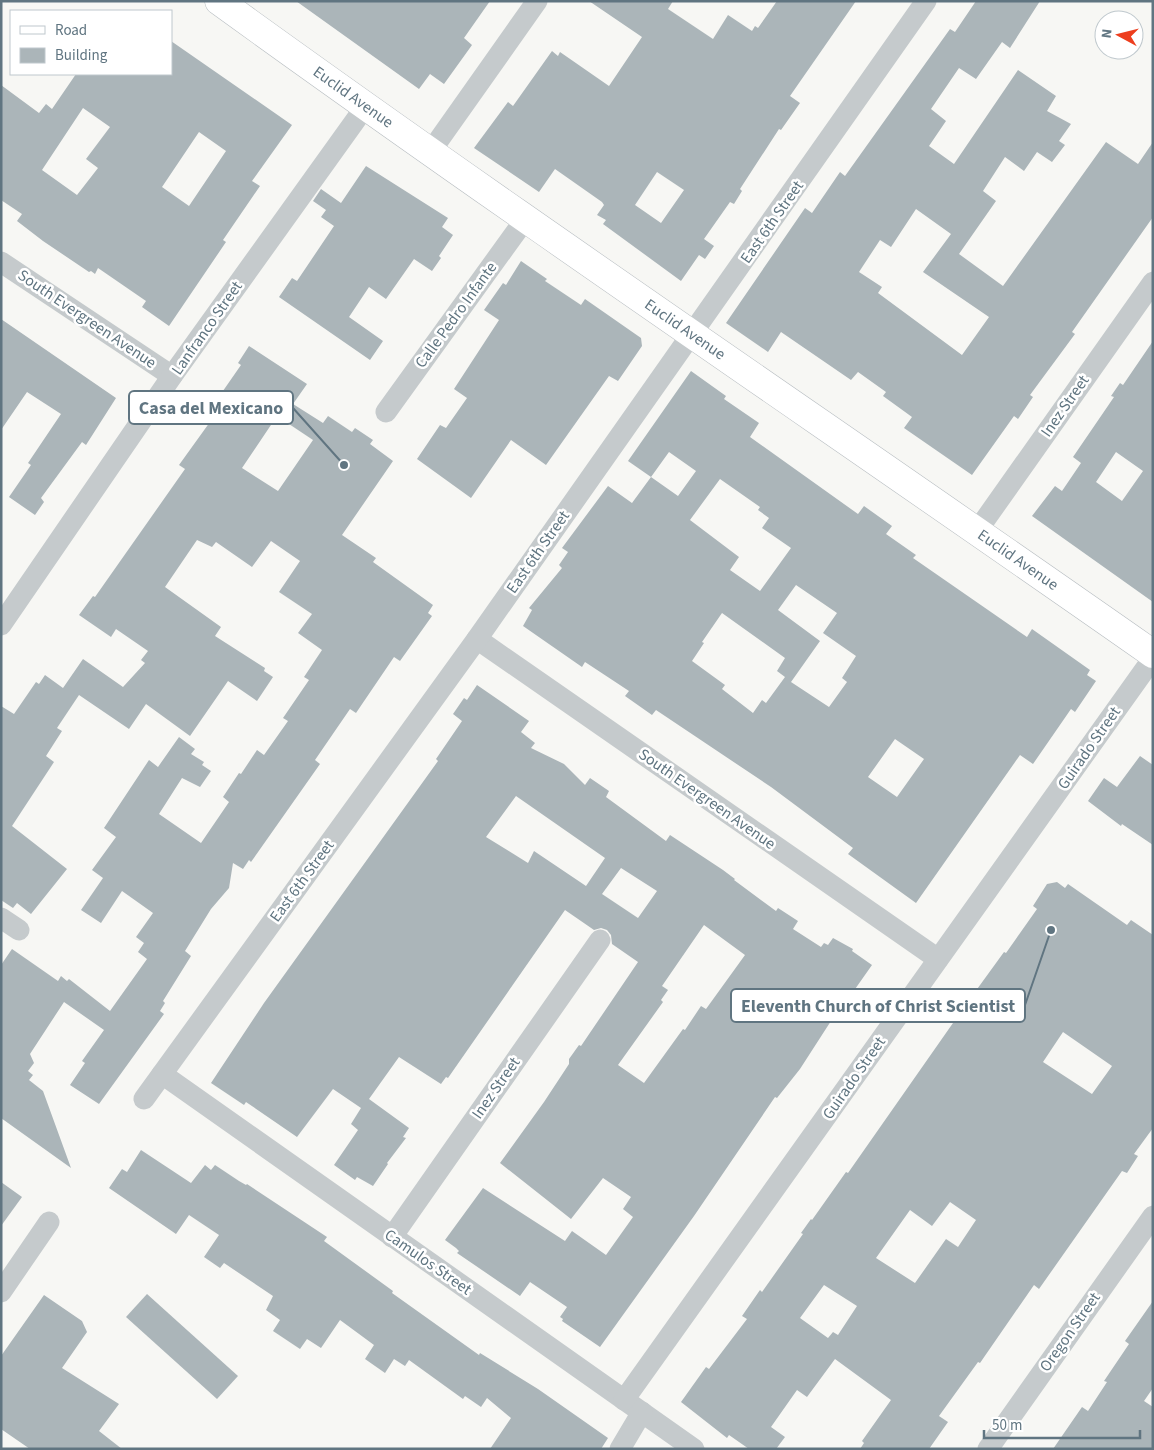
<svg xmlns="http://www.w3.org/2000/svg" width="1154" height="1450" font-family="'Source Sans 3',sans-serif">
<rect width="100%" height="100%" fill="#f7f7f4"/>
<g fill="#abb5b9" fill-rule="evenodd">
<polygon points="296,1 490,1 464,38 472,45 444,84 430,74 419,89"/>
<path d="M589,1H673L668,9L713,39L728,15L752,31L755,26L758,28L777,1H856L790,96L800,103L781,130L779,129L740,189L742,191L734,204L730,202L704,239L714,246L705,259L699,255L681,281L603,224L606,220L597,215L604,205L602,202L555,169L539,192L474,148L508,102L513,106L552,51L558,56L560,52L609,86L642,37ZM657,172L684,190L661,223L635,205Z"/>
<path d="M976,1H1040L1010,48L1002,42L976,79L959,68L931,109L946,121L929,146L954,164L1018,70L1056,96L1047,111L1071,124L1059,141L1065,145L1052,162L1037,152L1024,171L1005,157L983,191L996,201L959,254L1003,286L1106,142L1138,164L1153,142V217L1072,332L1075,334L1030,395L1033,397L1018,419L1014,416L972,475L904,428L912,417L883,396L886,392L858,372L851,380L781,332L768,352L726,323L805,208L812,213L840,172L845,176L950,29L955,32ZM916,209L951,234L923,272L989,317L962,355L878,293L882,287L859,272L880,240L891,247Z"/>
<path d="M171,41L292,125L252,181L260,186L223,240L226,242L169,326L142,307L146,301L98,268L95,274L91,271L89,272L43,241L17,221L22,214L1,200V85L39,113L46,104L52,109L76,74H171ZM83,108L110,127L86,159L98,168L77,195L42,170ZM199,132L226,151L189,206L162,187Z"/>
<polygon points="366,166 448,218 442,227 453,235 439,256 441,258 432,271 414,259 386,299 369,287 349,317 383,341 370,360 279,297 292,278 297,281 334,226 321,217 326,210 313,201 321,189 341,203"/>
<polygon points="521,261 547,279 545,281 581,305 585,299 641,338 642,346 618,381 609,376 546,465 511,440 471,498 417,459 440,425 446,428 467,398 454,389 499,320 484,310 503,283 506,285"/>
<polygon points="1,319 116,398 86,445 82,442 41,498 44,502 35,515 9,497 31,465 28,463 61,414 27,392 1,430"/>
<path d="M1153,341V602L1032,516L1055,486L1062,491L1081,463L1073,457L1114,397L1111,396L1120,383L1123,385ZM1116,452L1143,471L1122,501L1096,482Z"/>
<path d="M249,346L307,384L293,404L323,423L328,416L352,432L355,428L373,440L370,444L393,461L342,535L376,558L373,562L433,605L428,613L432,616L400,661L394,657L356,713L350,709L315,760L320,764L251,862L249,860L243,869L233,863L229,888L211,909L185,951L191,956L163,1001L165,1003L160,1011L164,1014L99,1104L70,1085L85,1063L82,1061L104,1030L64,1002L30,1054L34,1063L28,1071L33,1075L29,1080L43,1091L71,1168L1,1118V965L12,949L58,981L61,976L67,981L69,979L110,1011L147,959L138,952L144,943L136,937L153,913L122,891L101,923L81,910L103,878L92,870L116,837L104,828L149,760L158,767L179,737L195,749L191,754L204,762L202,765L211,771L200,787L182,778L159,814L201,843L229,802L223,797L239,773L241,774L257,750L264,755L288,721L283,718L309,680L304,677L322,650L298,633L312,614L279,592L300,561L271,541L252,567L216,542L212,547L197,540L165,587L221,627L215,636L265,668L264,671L273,677L257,701L228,681L190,736L146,704L129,729L79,695L57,728L62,731L46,756L54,762L12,826L67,869L31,914L17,903L13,908L1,900V706L14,714L36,682L39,684L45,675L63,688L83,659L123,687L145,663L141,660L148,651L116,629L111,637L79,615L93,596L95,597L185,469L179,465L215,415L209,411L241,365L238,363ZM277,416L313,440L278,491L242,468Z"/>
<path d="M691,371L726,396L724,399L759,423L750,437L858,514L864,506L892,526L886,534L916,555L913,558L1027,637L1032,629L1090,670L1087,675L1096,681L1075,712L1071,709L1033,764L1020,755L916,903L848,854L853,848L771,787L656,710L652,715L625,696L629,691L585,662L582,667L523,626L532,610L529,608L562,568L559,565L568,552L562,548L608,486L632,503L651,477L678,496L696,471L669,452L651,477L628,461ZM720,479L760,507L758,510L769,518L762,528L791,548L760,591L730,570L739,557L690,520ZM796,585L837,613L823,633L856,656L842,678L847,682L829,707L791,682L820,641L778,610ZM722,613L785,658L777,671L785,677L766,703L762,700L753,713L722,689L725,685L692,661L704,643L702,642ZM895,739L924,759L897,797L868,777Z"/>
<path d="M477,685L529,721L521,732L535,743L531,748L564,764L585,785L590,778L609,791L606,797L666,841L670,835L723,870L735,879L734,880L776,911L778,908L798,921L793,929L821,947L824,943L828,945L833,938L853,949L852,951L872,965L853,992L851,990L800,1069L777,1098L775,1097L694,1216L600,1347L562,1321L563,1319L560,1317L567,1307L530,1282L520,1296L457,1253L459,1251L456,1248L445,1240L483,1188L565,1241L572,1231L606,1255L633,1217L623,1209L631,1197L603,1178L571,1219L500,1163L544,1102L569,1064V1059L579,1045L581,1046L638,962L612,944L611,935L607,930L601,928L594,930L565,910L448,1078L446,1077L441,1084L399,1057L369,1099L409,1128L403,1137L406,1138L387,1163L388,1164L373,1186L357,1177L355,1180L334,1165L358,1130L351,1124L361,1108L333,1089L297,1137L246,1102L244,1105L211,1083L264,1003L438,761L436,759L462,721L453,714L464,698L467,700ZM516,796L605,858L586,886L534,851L528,863L486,837ZM621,868L657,891L638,918L602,894ZM704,925L745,955L706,1009L701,1006L685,1030L683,1029L644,1083L618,1065L663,1002L661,1000L668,990L662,986Z"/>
<polygon points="1140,756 1153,765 1153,845 1122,824 1121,826 1088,801 1104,778 1117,787"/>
<path d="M1057,882L1065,888L1068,884L1127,925L1131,920L1153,935V1128L1134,1154L1138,1156L1127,1173L1122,1171L1039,1289L1034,1285L980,1363L978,1362L939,1416L948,1422L929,1449H860L864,1443L862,1441L891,1400L835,1359L807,1397L797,1390L771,1427L785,1437L776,1449H749L729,1435L727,1438L681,1402L706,1367L709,1369L747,1319L742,1316L760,1290L762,1292L803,1234L801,1233L811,1219L812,1220L846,1172L848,1173L967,1003L1004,952L1006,953L1037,909L1033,906L1047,884ZM1063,1032L1112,1066L1092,1094L1043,1062ZM950,1202L976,1220L958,1247L946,1239L915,1283L876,1258L910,1210L932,1226ZM824,1285L857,1306L838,1335L833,1332L828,1338L800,1318Z"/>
<polygon points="141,1150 191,1183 205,1165 211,1170 215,1165 239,1181 246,1185 247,1184 327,1237 324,1241 393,1291 392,1293 479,1355 480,1353 538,1389 608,1438 601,1449 490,1449 511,1418 487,1398 481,1407 465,1396 463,1399 409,1360 405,1366 394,1359 385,1373 365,1359 374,1345 340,1320 321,1348 307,1339 300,1349 273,1331 280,1320 266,1310 273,1296 224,1263 220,1268 204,1257 219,1235 189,1215 176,1234 109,1188 122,1169 127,1172"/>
<polygon points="1,1182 22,1197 1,1226"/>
<polygon points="147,1294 238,1376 217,1399 126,1317"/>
<polygon points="44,1295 82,1321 87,1332 62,1368 119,1404 99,1431 122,1449 30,1449 1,1429 1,1356"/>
<polygon points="1153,1301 1153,1388 1144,1401 1153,1407 1153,1449 1053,1449 1082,1407 1088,1411 1107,1382 1104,1381 1129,1344 1125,1341"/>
</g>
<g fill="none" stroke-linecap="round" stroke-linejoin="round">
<defs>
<g id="secondary">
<path id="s1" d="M219,1C527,224 842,436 1153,654"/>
</g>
</defs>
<use href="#secondary" stroke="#b7bdc1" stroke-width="29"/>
<g stroke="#c5cacc" stroke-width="21">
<polyline points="431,151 537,1"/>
<polyline points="1,262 172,376"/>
<polyline points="386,412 526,218"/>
<polyline points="977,531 1153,282"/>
<polyline points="1,625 172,376 365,107"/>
<polyline points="477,639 938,959"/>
<polyline points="1,918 19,930"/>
<polyline points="162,1074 694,1449"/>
<polyline points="144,1099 477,639 926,1"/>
<polyline points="392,1237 600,940"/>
<polyline points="1,1292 49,1222"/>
<polyline points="624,1400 1153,658"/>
<polyline points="620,1449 642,1412"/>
<polyline points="988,1449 1153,1216"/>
</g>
<use href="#secondary" stroke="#fff" stroke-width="28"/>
</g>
<g text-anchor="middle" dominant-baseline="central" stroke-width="5" stroke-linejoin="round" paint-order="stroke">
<g font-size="16" fill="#607581" stroke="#fff">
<text stroke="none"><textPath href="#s1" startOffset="165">Euclid Avenue</textPath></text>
<text transform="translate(772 222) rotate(-55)">East 6th Street</text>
<text transform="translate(456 315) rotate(-54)">Calle Pedro Infante</text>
<text transform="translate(87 319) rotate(34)">South Evergreen Avenue</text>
<text transform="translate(207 328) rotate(-55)">Lanfranco Street</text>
<text stroke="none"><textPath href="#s1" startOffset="570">Euclid Avenue</textPath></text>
<text transform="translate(1065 406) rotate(-55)">Inez Street</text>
<text transform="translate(538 552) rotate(-55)">East 6th Street</text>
<text stroke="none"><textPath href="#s1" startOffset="975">Euclid Avenue</textPath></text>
<text transform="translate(1089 748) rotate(-55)">Guirado Street</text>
<text transform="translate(707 799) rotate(35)">South Evergreen Avenue</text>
<text transform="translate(302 881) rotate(-54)">East 6th Street</text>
<text transform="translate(854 1078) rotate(-55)">Guirado Street</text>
<text transform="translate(496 1088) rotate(-55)">Inez Street</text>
<text transform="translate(428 1262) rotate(35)">Camulos Street</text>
<text transform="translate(1070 1332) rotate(-55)">Oregon Street</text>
</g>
</g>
<path fill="none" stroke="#607581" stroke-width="2" d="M344 465L293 408M1051 930L1025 1005"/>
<g fill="#607581" stroke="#fff" stroke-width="2">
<circle cx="344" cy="465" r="5"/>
<circle cx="1051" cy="930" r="5"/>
</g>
<g fill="#fff" stroke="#607581" stroke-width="2">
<rect x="129" y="391" width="164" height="33" rx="5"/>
<rect x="731" y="989" width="294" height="33" rx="5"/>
</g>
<g font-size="18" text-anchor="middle" font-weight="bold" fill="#607581">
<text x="211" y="414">Casa del Mexicano</text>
<text x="878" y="1012">Eleventh Church of Christ Scientist</text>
</g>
<rect width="1154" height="1450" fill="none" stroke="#607581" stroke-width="5"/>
<rect x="10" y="10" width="162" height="65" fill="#ffffff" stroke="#bfc8cd"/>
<rect x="20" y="26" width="25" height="8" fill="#ffffff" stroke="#bfc8cd"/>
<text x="55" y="35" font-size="15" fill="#607581">Road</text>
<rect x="20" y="48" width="25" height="15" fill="#abb5b9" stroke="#bfc8cd"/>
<text x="55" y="60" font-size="15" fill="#607581">Building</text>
<g transform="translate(1119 35) rotate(277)"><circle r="24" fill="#ffffff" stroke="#bfc8cd"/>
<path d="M0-4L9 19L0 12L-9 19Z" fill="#ed3e1e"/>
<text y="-8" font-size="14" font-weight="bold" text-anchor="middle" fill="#607581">N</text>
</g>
<path d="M984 1430v8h156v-8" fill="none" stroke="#607581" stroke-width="2.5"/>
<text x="992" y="1430" font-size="15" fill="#607581" stroke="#ffffff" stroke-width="4" paint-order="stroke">50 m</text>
</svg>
